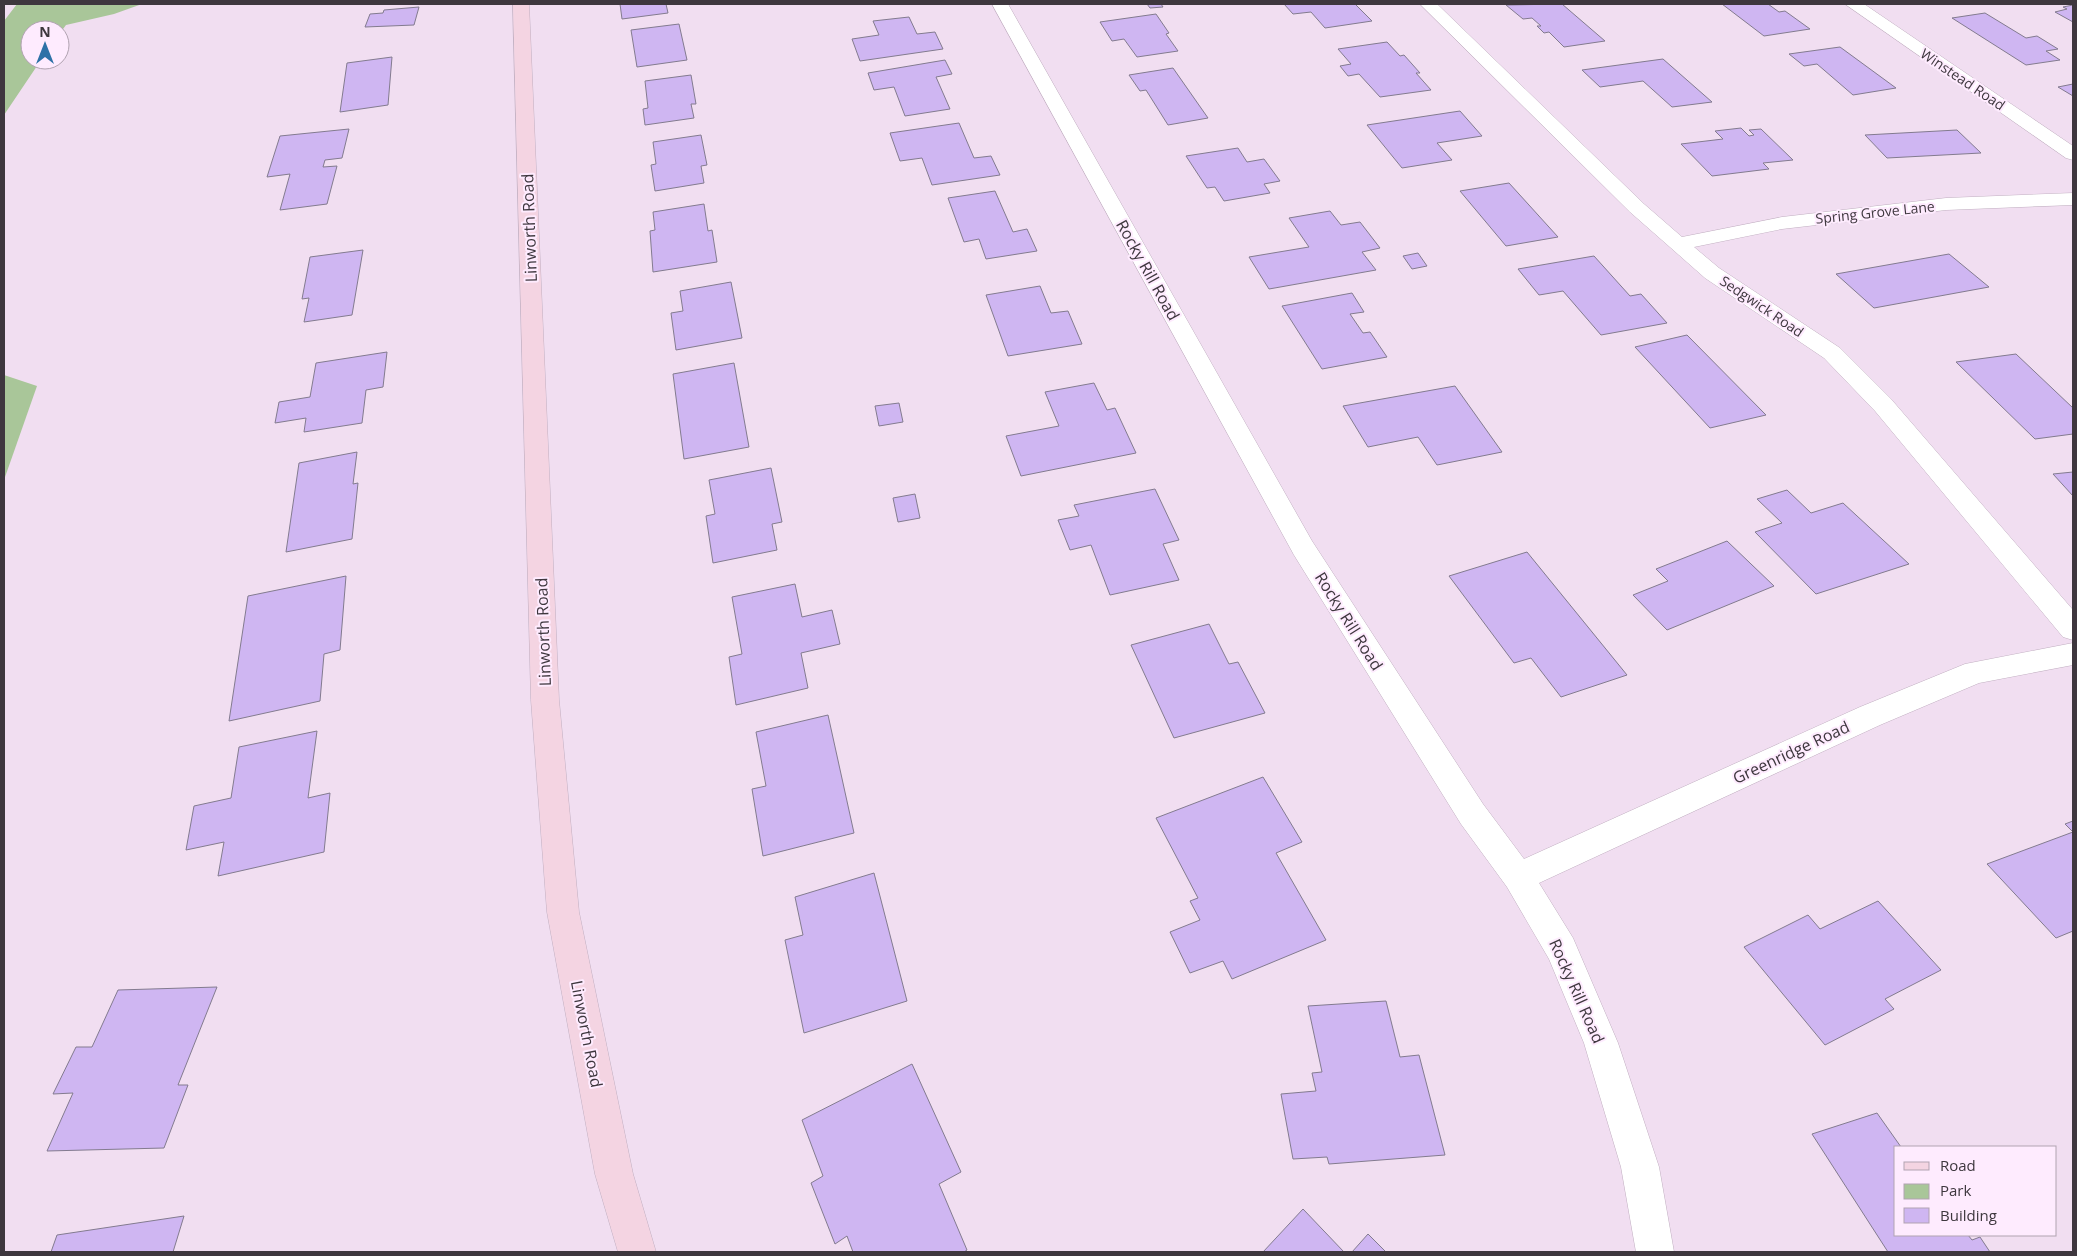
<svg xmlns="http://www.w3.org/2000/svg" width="2077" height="1256" font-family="'Open Sans',sans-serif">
<rect width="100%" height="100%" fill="#f1def1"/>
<g fill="#a9c699">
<polygon points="17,4 142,4 114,14 66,25 60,33 60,30 30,30 30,60 41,60 4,115 4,21"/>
<polygon points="4,375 37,386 4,480"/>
</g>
<g fill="#cfb6f2" stroke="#837b8f">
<polygon points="620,4 666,4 668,13 622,19"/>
<polygon points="1147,4 1161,4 1163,7 1150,8"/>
<polygon points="1284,4 1355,4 1372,21 1325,28 1311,12 1293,14"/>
<polygon points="1562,4 1605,41 1564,47 1549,32 1544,33 1537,26 1541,26 1532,18 1523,19 1506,5"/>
<polygon points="1722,4 1768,4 1779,12 1785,11 1810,29 1764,36"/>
<polygon points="2073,5 2073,22 2055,12 2067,9 2063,7"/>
<polygon points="419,7 414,25 365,27 370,14 383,13 384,10"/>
<polygon points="1985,13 2026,38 2037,36 2058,49 2046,51 2060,60 2026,65 1952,18"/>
<polygon points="1156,14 1169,33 1166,34 1178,51 1137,57 1124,39 1112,41 1100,22"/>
<polygon points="909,17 917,34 935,32 943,49 860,61 852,39 879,35 873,21"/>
<polygon points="679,24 687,60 637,67 631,30"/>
<polygon points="1387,42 1400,56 1404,55 1420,73 1416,73 1431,90 1380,97 1359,74 1348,76 1340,66 1351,64 1338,49"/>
<polygon points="1840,47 1896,88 1853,95 1817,64 1804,66 1789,54"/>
<polygon points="392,57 388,105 340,112 347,63"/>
<polygon points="1663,59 1712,102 1672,107 1643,81 1600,87 1582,70"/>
<polygon points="945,60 952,74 936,77 950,109 905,116 894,87 874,90 868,73"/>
<polygon points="1173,68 1208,118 1168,125 1146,90 1140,91 1129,75"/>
<polygon points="691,75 696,104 691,104 694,118 645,125 643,109 648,108 645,81"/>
<polygon points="2073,84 2073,96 2058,87"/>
<polygon points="1460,111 1482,136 1437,143 1452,160 1402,168 1367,125"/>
<polygon points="959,123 974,158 991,156 1000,175 932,185 922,158 900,161 890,133"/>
<polygon points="1741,128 1749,136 1754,135 1749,130 1761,129 1793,160 1763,163 1769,169 1712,176 1681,144 1723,139 1715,131"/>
<polygon points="349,129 342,158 325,160 323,167 337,166 327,204 280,210 290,174 267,177 280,136"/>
<polygon points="1957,130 1981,153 1887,158 1865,135"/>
<polygon points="701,135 707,165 701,166 704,183 655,191 651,165 656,164 653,142"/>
<polygon points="1238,148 1247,162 1264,159 1280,181 1264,184 1270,193 1224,201 1215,187 1207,188 1186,156"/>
<polygon points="1509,183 1558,237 1506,246 1460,191"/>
<polygon points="995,191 1013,232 1027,229 1037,251 986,259 979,239 964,242 948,198"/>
<polygon points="704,204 708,231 712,230 717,262 653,272 650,231 655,230 653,212"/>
<polygon points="1330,211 1341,225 1360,222 1380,248 1362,252 1376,270 1269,289 1249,257 1309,247 1289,218"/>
<polygon points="363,250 352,315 304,322 309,298 302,299 310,257"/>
<polygon points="1418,253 1427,266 1412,269 1403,256"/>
<polygon points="1949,254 1989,287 1874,308 1836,274"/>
<polygon points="1594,256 1630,296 1641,294 1667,323 1601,335 1563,291 1539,295 1518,269"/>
<polygon points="731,282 742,338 676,350 671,313 683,311 680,291"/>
<polygon points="1040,286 1051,313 1068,311 1082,344 1008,356 986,295"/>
<polygon points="1352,293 1364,312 1350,314 1363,333 1370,332 1387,357 1322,369 1282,306"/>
<polygon points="1687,335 1766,415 1710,428 1635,347"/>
<polygon points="387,352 383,387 366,390 362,423 304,432 306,418 275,423 279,402 310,397 316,363"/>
<polygon points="2016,354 2073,408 2073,434 2035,439 1956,362"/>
<polygon points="734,363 749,447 684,459 673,374"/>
<polygon points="1094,383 1107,410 1115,408 1136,453 1021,476 1006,436 1059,426 1045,392"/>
<polygon points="1455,386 1502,452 1437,465 1418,437 1368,447 1343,406"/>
<polygon points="899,403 903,422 879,426 875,406"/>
<polygon points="357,452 353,484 358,483 352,539 286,552 299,463"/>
<polygon points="771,468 782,522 772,524 777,550 713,563 706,516 715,514 709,480"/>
<polygon points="2073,472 2073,496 2053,474"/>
<polygon points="1155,489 1179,540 1163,544 1179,580 1110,595 1091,545 1070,550 1058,520 1079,516 1074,505"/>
<polygon points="1787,490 1811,513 1843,503 1909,564 1816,594 1755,532 1782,523 1757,499"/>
<polygon points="915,494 920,518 898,522 893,498"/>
<polygon points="1727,541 1774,586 1667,630 1633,595 1668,581 1656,569"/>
<polygon points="1527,552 1627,675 1561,697 1531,658 1514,663 1449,576"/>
<polygon points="346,576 340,650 324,654 320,701 229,721 248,596"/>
<polygon points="795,584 802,617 832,610 840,644 801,653 808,688 736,705 729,657 742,654 732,597"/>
<polygon points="1209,624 1229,664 1238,662 1265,713 1174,738 1131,645"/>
<polygon points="828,715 854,833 763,856 752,789 766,786 756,732"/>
<polygon points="317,731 308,798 330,793 324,852 218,876 224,842 186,850 194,806 231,798 239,747"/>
<polygon points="1263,777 1302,842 1276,853 1326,940 1232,979 1223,961 1190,973 1170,932 1200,920 1190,901 1198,898 1156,818"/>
<polygon points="2073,821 2073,931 2056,938 1987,864 2073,832 2065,824"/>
<polygon points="874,873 907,1001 804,1033 785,940 803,935 795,897"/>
<polygon points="1878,901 1941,970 1885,999 1894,1009 1825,1045 1744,947 1808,915 1820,929"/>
<polygon points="217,987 178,1085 188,1085 164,1148 47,1151 73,1093 53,1094 76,1047 92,1047 118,990"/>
<polygon points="1386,1001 1400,1057 1419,1055 1445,1155 1329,1164 1327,1157 1293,1159 1281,1094 1316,1091 1312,1073 1322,1072 1308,1006"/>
<polygon points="912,1064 961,1172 939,1184 967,1250 964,1252 853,1252 847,1236 835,1244 811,1183 823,1176 802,1120"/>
<polygon points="1877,1113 1901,1147 1896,1147 1896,1235 1968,1235 1972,1240 1980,1237 1990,1252 1888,1252 1812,1134"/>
<polygon points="1303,1209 1344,1252 1263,1252"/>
<polygon points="184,1216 173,1252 51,1252 57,1235"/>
<polygon points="1368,1234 1386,1252 1352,1252"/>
</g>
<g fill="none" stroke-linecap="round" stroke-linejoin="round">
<defs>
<g id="street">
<polygon points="992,4 1008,4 1312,541 1483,804 1524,859 1860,707 1965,664 2073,643 2073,665 1979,683 1880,725 1539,883 1573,938 1618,1043 1659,1167 1674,1252 1636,1252 1621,1167 1584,1043 1549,959 1507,887 1461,824 1294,555"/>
<polygon points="1420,4 1437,4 1644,204 1682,237 1782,217 1946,198 2073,193 2073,205 1946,210 1782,229 1694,247 1719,268 1840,348 1891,399 2073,610 2073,640 2063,637 1875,411 1824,358 1705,278 1671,248 1630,212"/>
<polygon points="1845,4 1864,4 2073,146 2073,160 2066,158"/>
</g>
<polygon id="secondary" points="513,4 529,4 559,700 579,912 633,1174 656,1252 618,1252 595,1174 547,912 531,700"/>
</defs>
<use href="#street" stroke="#c1afc1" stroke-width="1"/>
<use href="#secondary" stroke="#c1afc1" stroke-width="1"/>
<use href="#street" fill="#fff" fill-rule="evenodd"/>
<use href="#secondary" fill="#f4d4e2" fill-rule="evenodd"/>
</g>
<g text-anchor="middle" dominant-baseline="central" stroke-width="4" stroke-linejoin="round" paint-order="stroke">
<g font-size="14" fill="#3e373e" stroke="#feebfe">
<text transform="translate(1963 79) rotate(34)">Winstead Road</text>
<text transform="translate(1875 212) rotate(-6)">Spring Grove Lane</text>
<text transform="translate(1762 306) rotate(34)">Sedgwick Road</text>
</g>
<g font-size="16" fill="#3e373e" stroke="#feebfe">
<text transform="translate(529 228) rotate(-92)">Linworth Road</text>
<text transform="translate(1148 270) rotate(61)">Rocky Rill Road</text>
<text transform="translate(1349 621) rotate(58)">Rocky Rill Road</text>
<text transform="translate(543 632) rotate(-92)">Linworth Road</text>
<text transform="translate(1791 752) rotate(-25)">Greenridge Road</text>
<text transform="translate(1577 991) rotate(66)">Rocky Rill Road</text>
<text transform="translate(587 1034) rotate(79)">Linworth Road</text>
</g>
</g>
<rect width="2077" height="1256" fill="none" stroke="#3e373e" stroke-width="10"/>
<rect x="1894" y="1146" width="162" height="90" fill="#feebfe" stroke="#b1a3b1"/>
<rect x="1904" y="1162" width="25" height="8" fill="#f4d4e2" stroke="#b1a3b1"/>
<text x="1940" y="1171" font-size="15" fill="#3e373e">Road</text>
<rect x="1904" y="1184" width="25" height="15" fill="#a9c699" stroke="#b1a3b1"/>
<text x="1940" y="1196" font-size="15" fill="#3e373e">Park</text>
<rect x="1904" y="1208" width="25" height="15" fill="#cfb6f2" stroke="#b1a3b1"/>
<text x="1940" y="1221" font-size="15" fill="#3e373e">Building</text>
<g transform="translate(45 45)"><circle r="24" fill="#feebfe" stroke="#b1a3b1"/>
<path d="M0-4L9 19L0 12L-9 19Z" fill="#2d71a7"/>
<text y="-8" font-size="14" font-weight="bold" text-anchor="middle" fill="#3e373e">N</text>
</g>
</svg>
